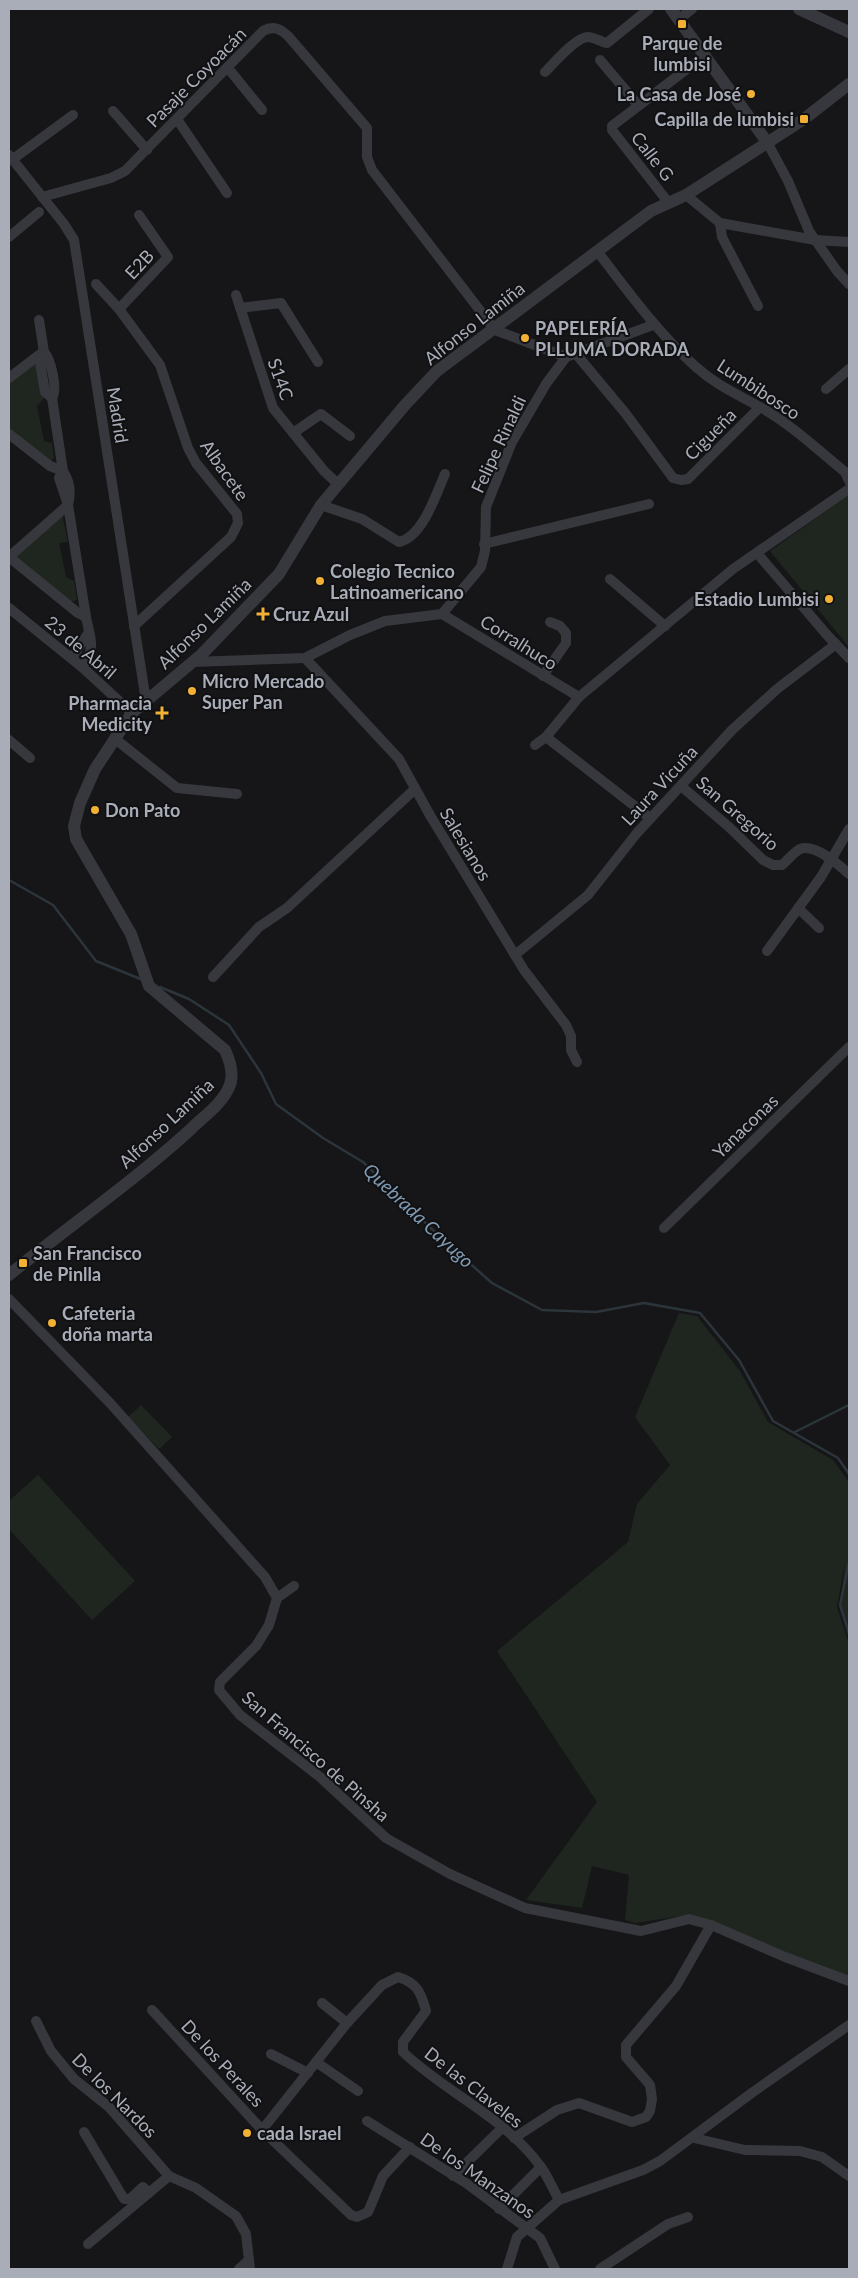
<svg xmlns="http://www.w3.org/2000/svg" width="858" height="2278" font-family="Lato,sans-serif">
<rect width="100%" height="100%" fill="#161618"/>
<g fill="#1e261f">
<polygon points="34,356 41,390 45,397 37,406 44,441 52,443 54,457 52,461 48,461 9,430 9,378"/>
<polygon points="849,495 849,647 770,551"/>
<polygon points="62,514 68,542 59,543 66,577 74,581 77,600 70,602 16,557"/>
<polygon points="679,1313 697,1316 740,1371 768,1422 833,1460 849,1482 849,1641 840,1605 845,1561 837,1607 849,1644 849,1977 688,1915 635,1923 625,1920 629,1875 592,1866 582,1908 526,1900 597,1802 497,1651 628,1542 637,1504 670,1465 635,1417"/>
<polygon points="141,1405 172,1437 159,1449 128,1417"/>
<polygon points="38,1475 135,1581 92,1620 9,1529 9,1501"/>
</g>
<g fill="none" stroke-linecap="round" stroke-linejoin="round">
<g stroke="#2c353c" stroke-width="2.5">
<polyline points="9,880 53,905 96,961 143,980"/>
<polyline points="160,987 189,999 229,1025 261,1073 276,1104 323,1138 363,1162 440,1237 492,1283 542,1310 596,1312 644,1303 700,1313 739,1360 773,1421 838,1458 849,1474"/>
<polyline points="795,1432 849,1405"/>
<polyline points="849,1562 840,1605 849,1633"/>
</g>
<g stroke="#37383d" stroke-width="10">
<polyline points="679,19 692,9"/>
<polyline points="600,60 638,105"/>
<polyline points="228,68 262,110"/>
<path d="M545,72C554,63 576,37 588,37C594,37 601,42 607,43L649,9"/>
<polyline points="113,111 147,150"/>
<polyline points="177,119 227,193"/>
<polyline points="767,142 788,181 809,231 837,271 849,284"/>
<polyline points="9,155 64,224 74,240 146,701"/>
<polyline points="13,159 73,115"/>
<polyline points="686,195 720,223 815,240 849,242"/>
<path d="M42,197L111,178L125,171L263,31C274,25 281,29 289,37L367,128V157L372,170L495,330L566,357"/>
<polyline points="668,202 612,130 612,126 704,56"/>
<polyline points="720,223 722,237 758,306"/>
<polyline points="9,237 39,212"/>
<path d="M597,251C628,291 657,332 696,367C716,385 737,394 760,407C791,424 818,450 845,472L849,481"/>
<polyline points="96,284 119,309 160,365 188,448 196,463 237,514 238,523 231,537 134,626"/>
<polyline points="236,295 273,408 324,471 338,484"/>
<polyline points="240,308 281,303 318,362"/>
<polyline points="119,309 168,257 139,215"/>
<polyline points="39,320 44,352 40,362 45,392 52,398"/>
<polyline points="576,354 626,414 673,478 681,480 688,479 760,407"/>
<polyline points="9,378 43,352"/>
<polyline points="826,389 849,369"/>
<polyline points="293,433 321,414 350,436"/>
<polyline points="9,434 50,466 63,471"/>
<polyline points="63,471 59,478 68,505 86,617"/>
<path d="M321,505L362,519L399,542C423,537 436,494 445,474"/>
<polyline points="484,544 649,504"/>
<polyline points="757,553 827,635 849,658"/>
<path d="M9,557L68,505C71,493 70,481 63,471L52,398C58,390 51,359 44,352"/>
<path d="M9,557L78,613L86,617C90,639 97,646 82,667"/>
<polyline points="610,579 665,626"/>
<polyline points="9,608 82,667 132,713"/>
<polyline points="442,614 579,697"/>
<polyline points="72,658 89,632"/>
<polyline points="305,658 399,759 431,817 524,970 566,1025 571,1036 571,1050 577,1062"/>
<polyline points="193,662 305,658 350,635 385,621 442,614 481,567 485,551 486,507 512,442 546,384 566,357 653,325"/>
<polyline points="543,676 566,643 566,633 560,626 550,622"/>
<polyline points="546,737 650,818"/>
<polyline points="114,738 177,788 237,794"/>
<polyline points="9,740 30,758"/>
<polyline points="535,745 546,737 579,697 733,569 849,489"/>
<path d="M681,786L729,827L763,860L773,865H782C787,861 794,852 800,849C815,843 839,865 849,874"/>
<polyline points="798,908 819,928"/>
<polyline points="767,951 821,877 849,829"/>
<polyline points="515,955 588,895 637,833 732,730 777,689 836,644"/>
<polyline points="213,977 259,927 287,908 415,789"/>
<polyline points="664,1228 849,1047"/>
<polyline points="9,1299 110,1403 265,1577 277,1598 269,1625 256,1646 220,1682 219,1690 240,1715 320,1777 386,1838 450,1874 525,1908 641,1931 689,1919 711,1925 785,1957 849,1981"/>
<polyline points="277,1598 294,1586"/>
<polyline points="322,2003 347,2023"/>
<polyline points="152,2010 262,2130 351,2215 357,2217 368,2212 383,2176 410,2147"/>
<polyline points="36,2021 51,2051 74,2079 109,2107 169,2176 196,2188 236,2216 246,2234 250,2269"/>
<polyline points="271,2054 308,2073"/>
<polyline points="316,2062 358,2091"/>
<polyline points="367,2121 466,2183 540,2238 555,2269"/>
<path d="M262,2130L347,2023L382,1985L398,1977C417,1983 421,1992 426,2011L403,2042V2052C446,2093 505,2117 541,2167C548,2177 553,2189 559,2200"/>
<polyline points="84,2132 124,2199 130,2199 143,2187 149,2193"/>
<polyline points="514,2138 557,2110 579,2103 632,2122 646,2117 650,2111 652,2099 650,2085 626,2057 626,2045 676,1986 711,1925"/>
<polyline points="694,2138 745,2150 800,2151 822,2157 849,2176"/>
<polyline points="453,2176 502,2128"/>
<polyline points="499,2209 541,2167"/>
<polyline points="88,2244 169,2176"/>
<polyline points="239,2269 249,2260"/>
<polyline points="507,2269 517,2237 559,2200 643,2170 660,2161 753,2092 849,2025"/>
<polyline points="600,2269 668,2224 688,2217"/>
</g>
<g stroke="#37383d" stroke-width="12">
<polyline points="671,9 767,142"/>
<polyline points="799,9 849,32"/>
<path d="M9,1275C69,1226 133,1182 191,1129C204,1116 222,1104 229,1087C235,1075 230,1061 225,1050L149,986L131,934L76,839L74,826L80,803L95,769L132,713L202,654L279,574L321,505L405,405L437,371L651,211L686,195L804,119L849,84"/>
</g>
</g>
<g fill="#f2b134" stroke="#111113" stroke-width="2">
<rect x="677" y="19" width="10" height="10" rx="2.5"/>
<circle cx="751" cy="94" r="5"/>
<rect x="799" y="114" width="10" height="10" rx="2.5"/>
<circle cx="525" cy="338" r="5"/>
<circle cx="320" cy="581" r="5"/>
<circle cx="829" cy="599" r="5"/>
<path d="M260.5 606.5h5v5h5v5h-5v5h-5v-5h-5v-5h5z"/>
<circle cx="192" cy="691" r="5"/>
<path d="M159.5 705.5h5v5h5v5h-5v5h-5v-5h-5v-5h5z"/>
<circle cx="95" cy="810" r="5"/>
<rect x="18" y="1258" width="10" height="10" rx="2.5"/>
<circle cx="52" cy="1323" r="5"/>
<circle cx="247" cy="2133" r="5"/>
</g>
<g text-anchor="middle" dominant-baseline="central" stroke-width="4" stroke-linejoin="round" paint-order="stroke">
<g font-size="18" font-weight="bold" fill="#a8adb8" stroke="#111113" text-anchor="start">
<text x="682" y="43" text-anchor="middle">Parque de<tspan x="682" dy="21">lumbisi</tspan></text>
<text x="741" y="94" text-anchor="end">La Casa de José</text>
<text x="794" y="119" text-anchor="end">Capilla de lumbisi</text>
<text x="535" y="328">PAPELERÍA<tspan x="535" dy="21">PLLUMA DORADA</tspan></text>
<text x="330" y="571">Colegio Tecnico<tspan x="330" dy="21">Latinoamericano</tspan></text>
<text x="819" y="599" text-anchor="end">Estadio Lumbisi</text>
<text x="273" y="614">Cruz Azul</text>
<text x="202" y="681">Micro Mercado<tspan x="202" dy="21">Super Pan</tspan></text>
<text x="152" y="703" text-anchor="end">Pharmacia<tspan x="152" dy="21">Medicity</tspan></text>
<text x="105" y="810">Don Pato</text>
<text x="33" y="1253">San Francisco<tspan x="33" dy="21">de Pinlla</tspan></text>
<text x="62" y="1313">Cafeteria<tspan x="62" dy="21">doña marta</tspan></text>
<text x="257" y="2133">cada Israel</text>
</g>
<g font-size="18" fill="#a8adb8" stroke="#111113">
<text transform="translate(196 77) rotate(-45)">Pasaje Coyoacán</text>
<text transform="translate(653 156) rotate(52)">Calle G</text>
<text transform="translate(139 264) rotate(-47)">E2B</text>
<text transform="translate(474 323) rotate(-38)">Alfonso Lamiña</text>
<text transform="translate(281 379) rotate(70)">S14C</text>
<text transform="translate(759 389) rotate(33)">Lumbibosco</text>
<text transform="translate(118 415) rotate(81)">Madrid</text>
<text transform="translate(710 434) rotate(-45)">Cigueña</text>
<text transform="translate(498 444) rotate(-65)">Felipe Rinaldi</text>
<text transform="translate(225 470) rotate(55)">Albacete</text>
<text transform="translate(204 623) rotate(-44)">Alfonso Lamiña</text>
<text transform="translate(519 642) rotate(32)">Corralhuco</text>
<text transform="translate(81 647) rotate(40)">23 de Abril</text>
<text transform="translate(659 785) rotate(-47)">Laura Vicuña</text>
<text transform="translate(738 813) rotate(41)">San Gregorio</text>
<text transform="translate(466 844) rotate(59)">Salesianos</text>
<text transform="translate(166 1123) rotate(-43)">Alfonso Lamiña</text>
<text transform="translate(745 1126) rotate(-44)">Yanaconas</text>
<text transform="translate(316 1756) rotate(41)">San Francisco de Pinsha</text>
<text transform="translate(223 2063) rotate(47)">De los Perales</text>
<text transform="translate(474 2087) rotate(38)">De las Claveles</text>
<text transform="translate(115 2095) rotate(45)">De los Nardos</text>
<text transform="translate(478 2175) rotate(35)">De los Manzanos</text>
</g>
<g font-size="19" font-style="italic" fill="#7f9bb3" stroke="#111113">
<text transform="translate(419 1215) rotate(43)">Quebrada Cayugo</text>
</g>
</g>
<rect width="858" height="2278" fill="none" stroke="#a8adb8" stroke-width="20"/>
</svg>
